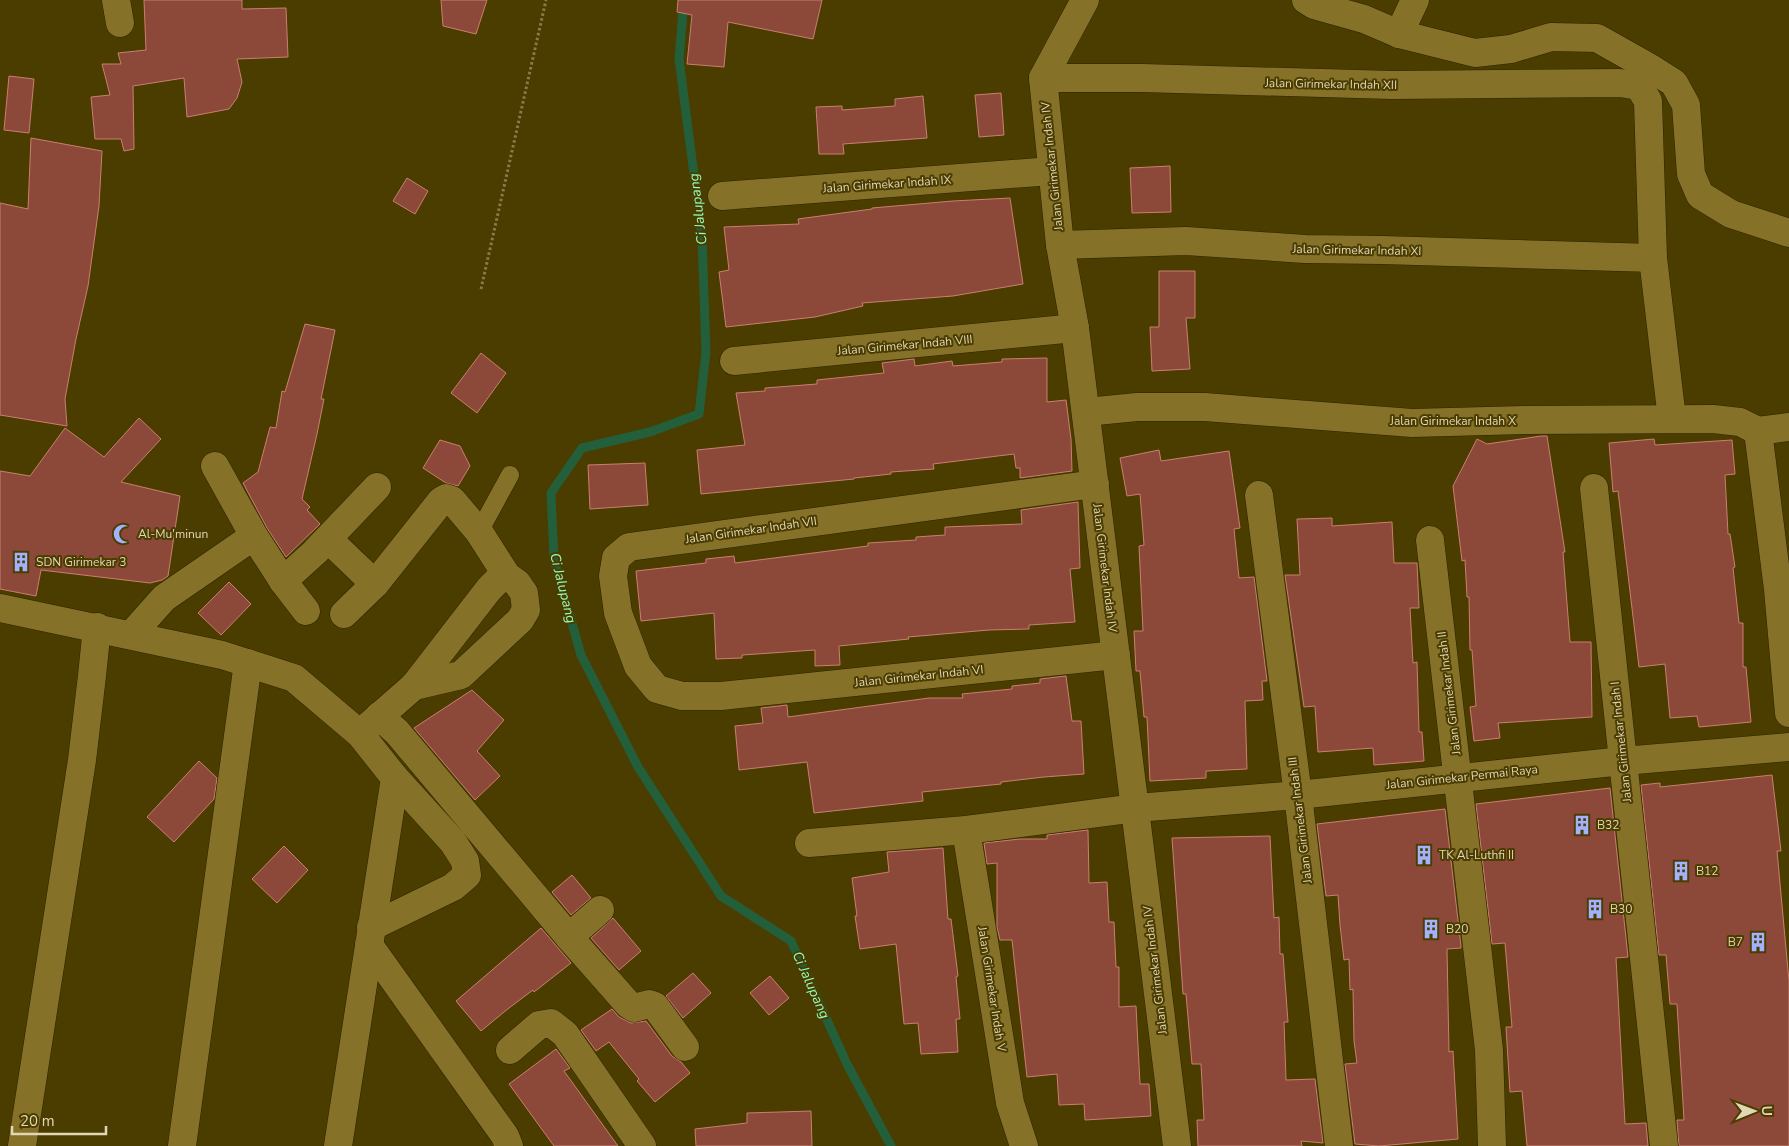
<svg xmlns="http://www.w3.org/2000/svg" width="1789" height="1146" font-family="'Nunito Sans',sans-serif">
<rect width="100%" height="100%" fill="#4b3c00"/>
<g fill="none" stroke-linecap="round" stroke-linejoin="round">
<polyline stroke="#235f3b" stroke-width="9" points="684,0 679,59 702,237 706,352 699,414 650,432 582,448 551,493 554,560 581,655 638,767 721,896 791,941 847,1064 891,1146"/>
</g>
<g fill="#8c4939" stroke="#c8806e">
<polygon points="144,0 242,0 242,9 286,8 288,57 237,59 242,82 237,98 229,109 187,117 184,78 133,86 134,149 124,151 121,139 95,139 91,97 110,95 102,64 121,64 118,53 146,50"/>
<polygon points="441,0 487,0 476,34 443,26"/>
<polygon points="678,0 822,0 813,39 728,22 724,67 687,64 692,15 677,12"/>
<polygon points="9,76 34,79 29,133 4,130"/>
<polygon points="1001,93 1004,135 979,137 975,95"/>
<polygon points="923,96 927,138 843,144 844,154 819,154 816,107 842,106 842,110 895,106 895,99"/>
<polygon points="31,138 102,151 99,206 88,286 76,339 65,399 67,426 0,415 0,203 28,209"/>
<polygon points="1170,166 1171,212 1132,213 1130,168"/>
<polygon points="407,178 428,191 415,214 393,201"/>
<polygon points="1010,198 1023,284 953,296 862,303 863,306 815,317 726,327 719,272 729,270 724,227 799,224 798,219 872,209 872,208 953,201"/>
<polygon points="1159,271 1195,271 1195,318 1186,318 1190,369 1152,371 1150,327 1159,327"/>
<polygon points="305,324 335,330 321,399 324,399 317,434 302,499 310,507 307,510 320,524 286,557 267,528 243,483 258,472 270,427 276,428 282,391 285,392"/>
<polygon points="481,353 506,373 477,413 451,393"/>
<polygon points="1047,358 1047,402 1066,400 1071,439 1072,471 1020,478 1020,468 1016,468 1014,454 933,464 934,469 891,472 891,474 854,478 854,479 701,494 697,450 745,445 736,393 765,391 765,388 817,384 817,380 884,373 882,363 914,359 915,366 952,361 953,366 1002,362 1002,359"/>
<polygon points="139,418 161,439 121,482 180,496 168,576 162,580 150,583 41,570 36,596 0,589 0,471 30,476 65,428 104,457"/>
<polygon points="1541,436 1547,436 1565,552 1563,552 1570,642 1591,642 1592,717 1498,723 1500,738 1474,741 1470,707 1476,706 1472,650 1470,650 1469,597 1467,597 1465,560 1462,561 1453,486 1477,439 1487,444"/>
<polygon points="1654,439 1655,445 1732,440 1735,474 1725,475 1728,534 1730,534 1735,567 1733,568 1739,623 1743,623 1743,667 1746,667 1751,722 1699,727 1697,716 1670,718 1665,664 1639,667 1618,491 1613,492 1609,443"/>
<polygon points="440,440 460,446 470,466 458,486 446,483 423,468"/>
<polygon points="1159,450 1161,461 1229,451 1240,528 1234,529 1239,578 1254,577 1267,681 1262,681 1263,700 1245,701 1247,769 1206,771 1206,778 1150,781 1147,717 1144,717 1140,671 1136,671 1134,631 1143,631 1139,546 1144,545 1140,494 1127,496 1120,458"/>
<polygon points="645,463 648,505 590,509 588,465"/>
<polygon points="1078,502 1080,568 1070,569 1075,622 1029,625 1029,629 989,630 908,637 909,639 839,646 840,665 815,666 815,650 742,655 742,658 716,659 714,613 641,621 636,571 706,563 706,559 734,556 735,563 868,546 868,543 916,540 916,537 945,535 945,527 1022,524 1021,510"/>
<polygon points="1332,518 1332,526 1392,522 1394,563 1417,563 1419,608 1410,608 1413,663 1417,662 1419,732 1422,732 1424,761 1374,765 1373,748 1318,752 1315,706 1304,707 1285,575 1300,575 1297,519"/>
<polygon points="229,582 251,604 221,635 198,613"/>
<polygon points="1066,676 1072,721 1081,721 1084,774 1044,777 1001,782 1001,784 922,792 923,801 814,813 807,762 739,770 735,726 763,723 761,708 787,705 788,717 929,698 963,698 962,694 1012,689 1012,686 1040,683 1040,679"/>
<polygon points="472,690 504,720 477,751 500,776 475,800 414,728"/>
<polygon points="199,761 217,778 214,799 174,842 147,817"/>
<polygon points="1772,775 1781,851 1777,851 1789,981 1789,1146 1679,1146 1677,1120 1684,1120 1677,1004 1670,1004 1666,955 1659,955 1641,785 1660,783 1660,787"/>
<polygon points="1610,788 1628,957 1616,958 1625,1124 1646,1123 1648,1146 1527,1146 1522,1091 1510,1092 1506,1027 1512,1027 1505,943 1492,944 1476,804"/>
<polygon points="1445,809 1461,946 1461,948 1447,949 1449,1052 1453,1051 1458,1139 1379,1146 1355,1144 1345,1064 1357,1063 1354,1041 1353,989 1350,990 1349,959 1344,960 1340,925 1338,895 1326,896 1317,824"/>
<polygon points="1088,830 1089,883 1107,882 1109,922 1114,922 1116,967 1119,967 1119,1007 1136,1006 1140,1084 1149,1084 1151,1116 1085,1120 1084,1104 1059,1105 1057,1074 1027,1077 1012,940 1000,940 997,927 997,863 987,864 984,843 1020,839 1047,839 1047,835"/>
<polygon points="1270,836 1274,918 1279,917 1280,954 1283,954 1288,1022 1284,1022 1286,1080 1315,1079 1323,1143 1301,1141 1302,1146 1198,1146 1197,1120 1204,1120 1201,1064 1192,1064 1186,994 1183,994 1172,838"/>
<polygon points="284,846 308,870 277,903 252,879"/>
<polygon points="943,848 948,919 951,919 958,976 956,977 960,1019 956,1019 958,1052 921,1054 918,1023 904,1024 896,944 860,949 855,916 857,916 852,878 889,872 887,852"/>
<polygon points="572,875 591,898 571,915 552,892"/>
<polygon points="613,918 641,951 619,970 591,938"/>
<polygon points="541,928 571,963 534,992 533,990 509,1008 481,1031 456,1001"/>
<polygon points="693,973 711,993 683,1018 666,996"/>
<polygon points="770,976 789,998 769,1015 750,993"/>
<polygon points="612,1009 619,1017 631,1023 646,1021 672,1056 681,1062 690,1073 655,1102 637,1081 639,1079 609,1042 596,1051 581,1030"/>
<polygon points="556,1049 570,1068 564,1071 618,1146 554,1146 509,1084"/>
<polygon points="811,1111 812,1146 696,1146 695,1129 747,1123 747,1113"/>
</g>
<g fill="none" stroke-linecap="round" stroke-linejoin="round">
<defs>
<polyline id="lane" points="479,532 510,475"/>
<g id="street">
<polyline points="116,0 120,23"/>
<polyline points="1085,0 1043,78 1060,245 1075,328 1177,1146"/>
<polyline points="1306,0 1314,5 1364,19 1399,34 1475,53 1511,49 1551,37 1597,38 1652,69 1674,83 1686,105 1691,174 1700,195 1731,214 1789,233"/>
<polyline points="1399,34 1415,0"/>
<polyline points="1043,78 1142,78 1392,85 1620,83 1639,86 1648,101 1653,258 1672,419"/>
<polyline points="722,196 1052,171"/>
<polyline points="1060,245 1186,241 1305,249 1382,250 1653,258"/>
<polyline points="734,361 1075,328"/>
<polyline points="1086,412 1137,407 1205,407 1412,423 1524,420 1713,419 1740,422 1758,431"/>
<polyline points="1758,431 1778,589 1789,713"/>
<polyline points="1758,431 1789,427"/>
<polyline points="215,466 254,536 283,581 306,611"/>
<polyline points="1095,484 629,547 616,558 613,576 618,613 638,666 657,689 682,696 721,696 1116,655"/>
<polyline points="1594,488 1664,1146"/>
<polyline points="1259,495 1298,795 1339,1146"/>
<polyline points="328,539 375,584"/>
<polyline points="1430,540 1489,1050 1492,1146"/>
<polyline points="283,581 315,552 377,487"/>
<polyline points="0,608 222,655 294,678 360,734 395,778 338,1146"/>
<polyline points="344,614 375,584 441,501 446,498 452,500 479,532 507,576 517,583 524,593 526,610 520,620 461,675 414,686"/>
<polyline points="131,635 164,598 254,536"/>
<polyline points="379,716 397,732 569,937 628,1004 634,1008 649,1004 655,1006 685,1047"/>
<polyline points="366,728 414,686 489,589 498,580 507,576"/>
<polyline points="966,830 1010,1103 1024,1146"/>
<polyline points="809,843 966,830 1136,808 1298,795 1623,761 1789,747"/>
<polyline points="371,927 453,887 467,875 465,861 453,842 395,778"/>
<polyline points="569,937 600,910"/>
<polyline points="369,945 505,1136 509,1146"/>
<polyline points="510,1050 539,1025 551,1023 565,1034 642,1146"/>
<polyline points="22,1146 82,760 92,676 97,627"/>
<polyline points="182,1146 248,663"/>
</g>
</defs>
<use href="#lane" stroke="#2d2400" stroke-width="19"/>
<use href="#street" stroke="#2d2400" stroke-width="29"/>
<polyline stroke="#897c4a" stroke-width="3" stroke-dasharray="2.5 2.5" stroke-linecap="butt" points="481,289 546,0"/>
<use href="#lane" stroke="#857228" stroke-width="18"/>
<use href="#street" stroke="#857228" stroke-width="28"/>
</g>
<defs>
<symbol id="mosque-bare" viewBox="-9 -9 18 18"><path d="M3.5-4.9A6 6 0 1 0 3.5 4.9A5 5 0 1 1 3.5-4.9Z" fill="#a2b2fd" stroke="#4b3c00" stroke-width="2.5" paint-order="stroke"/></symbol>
<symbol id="building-bare" viewBox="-9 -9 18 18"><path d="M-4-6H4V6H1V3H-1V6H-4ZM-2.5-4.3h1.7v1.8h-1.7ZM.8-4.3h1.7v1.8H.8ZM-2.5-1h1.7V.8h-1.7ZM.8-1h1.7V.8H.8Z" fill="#a2b2fd" stroke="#4b3c00" stroke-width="2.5" paint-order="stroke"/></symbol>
</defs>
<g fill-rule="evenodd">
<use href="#mosque-bare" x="109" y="520" width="28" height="28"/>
<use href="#building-bare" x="7" y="548" width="28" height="28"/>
<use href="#building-bare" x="1568" y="811" width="28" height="28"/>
<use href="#building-bare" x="1410" y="841" width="28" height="28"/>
<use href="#building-bare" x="1667" y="857" width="28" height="28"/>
<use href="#building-bare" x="1581" y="895" width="28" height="28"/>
<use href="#building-bare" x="1417" y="915" width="28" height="28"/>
<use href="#building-bare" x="1744" y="928" width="28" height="28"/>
</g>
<g text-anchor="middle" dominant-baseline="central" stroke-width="4" stroke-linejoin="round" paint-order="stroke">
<g font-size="12" fill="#e1d7b4" stroke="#4b3c00">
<text transform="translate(1331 84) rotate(1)">Jalan Girimekar Indah XII</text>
<text transform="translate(1052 166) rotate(-96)">Jalan Girimekar Indah IV</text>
<text transform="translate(887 184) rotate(-4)">Jalan Girimekar Indah IX</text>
<text transform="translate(1357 250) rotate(1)">Jalan Girimekar Indah XI</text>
<text transform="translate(905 345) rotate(-5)">Jalan Girimekar Indah VIII</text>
<text x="1453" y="421">Jalan Girimekar Indah X</text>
<text transform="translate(751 530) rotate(-8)">Jalan Girimekar Indah VII</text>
<text transform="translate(1105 568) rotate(83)">Jalan Girimekar Indah IV</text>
<text transform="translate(919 676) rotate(-6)">Jalan Girimekar Indah VI</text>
<text transform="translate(1449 693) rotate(-97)">Jalan Girimekar Indah II</text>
<text transform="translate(1621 742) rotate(-96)">Jalan Girimekar Indah I</text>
<text transform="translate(1462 777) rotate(-6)">Jalan Girimekar Permai Raya</text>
<text transform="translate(1300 820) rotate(-97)">Jalan Girimekar Indah III</text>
<text transform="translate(1155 970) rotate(-97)">Jalan Girimekar Indah IV</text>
<text transform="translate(992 989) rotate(81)">Jalan Girimekar Indah V</text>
</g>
<g font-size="12" fill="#e1d7b4" stroke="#4b3c00" text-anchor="start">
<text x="138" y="534">Al-Mu'minun</text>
<text x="36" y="562">SDN Girimekar 3</text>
<text x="1597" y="825">B32</text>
<text x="1439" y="855">TK Al-Luthfi II</text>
<text x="1696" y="871">B12</text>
<text x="1610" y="909">B30</text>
<text x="1446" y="929">B20</text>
<text x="1743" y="942" text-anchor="end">B7</text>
</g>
<g font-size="14" font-style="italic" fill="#93feb9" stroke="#4b3c00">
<text transform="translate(698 209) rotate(-97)">Ci Jalupang</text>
<text transform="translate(563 588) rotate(76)">Ci Jalupang</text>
<text transform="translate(811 985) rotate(66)">Ci Jalupang</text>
</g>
</g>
<g transform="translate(1754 1111) rotate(89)" stroke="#4b3c00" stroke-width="4" paint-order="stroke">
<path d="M0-4L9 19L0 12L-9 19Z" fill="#e1d7b4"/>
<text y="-8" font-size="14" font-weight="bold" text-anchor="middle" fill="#e1d7b4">U</text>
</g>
<path d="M12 1126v8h94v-8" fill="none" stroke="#e1d7b4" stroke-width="2.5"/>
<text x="20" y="1126" font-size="15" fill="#e1d7b4" stroke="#4b3c00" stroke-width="4" paint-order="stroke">20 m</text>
</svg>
